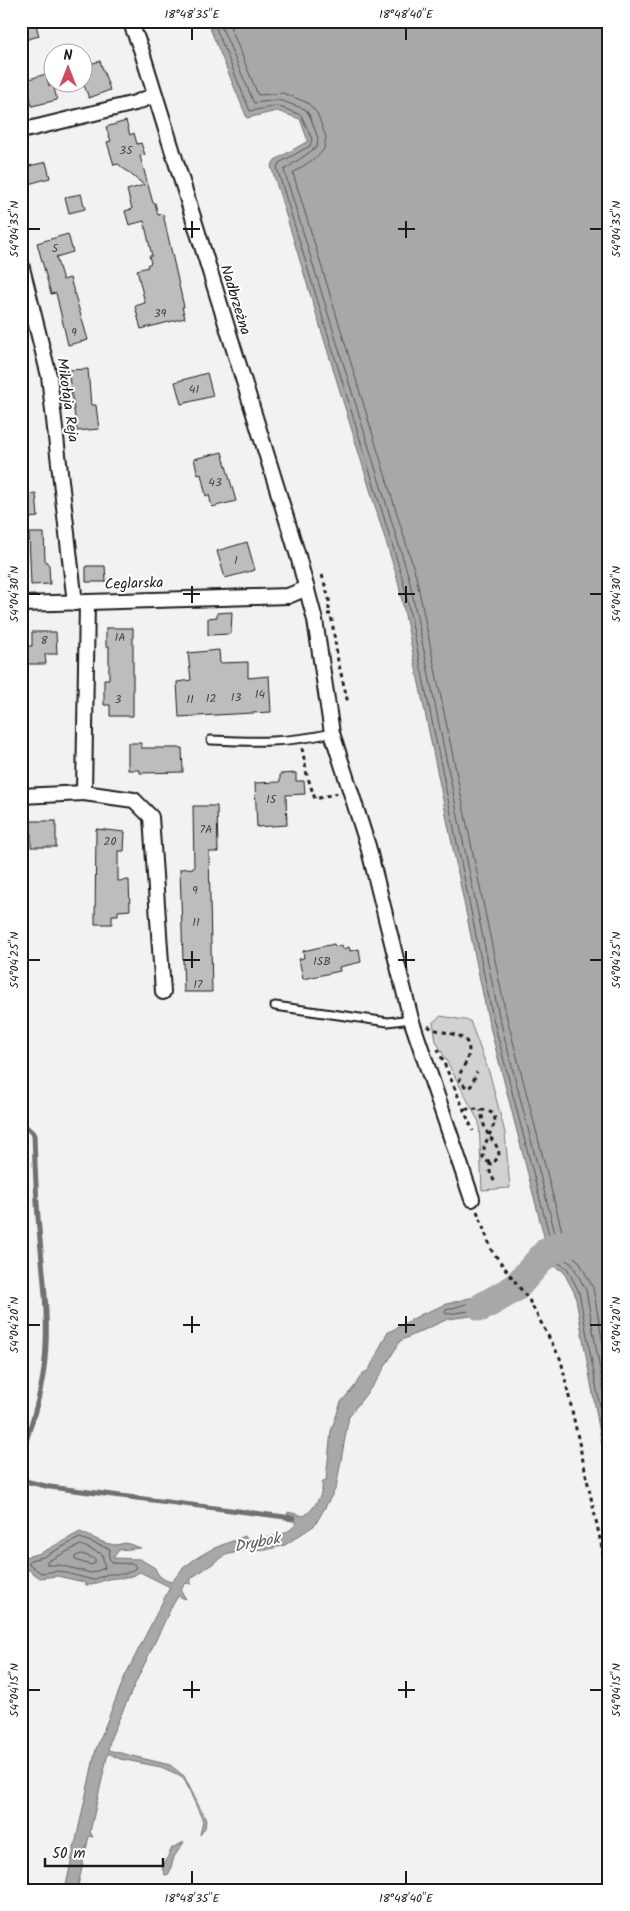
<svg xmlns="http://www.w3.org/2000/svg" width="630" height="1911" font-family="Kalam,sans-serif">
<rect width="100%" height="100%" fill="#f2f2f2"/>
<filter id="ink" filterUnits="userSpaceOnUse"><feTurbulence type="fractalNoise" baseFrequency=".02" numOctaves="2"/><feDisplacementMap in="SourceGraphic" scale="10" xChannelSelector="R" yChannelSelector="G"/><feConvolveMatrix kernelMatrix="1 2 1 2 8 2 1 2 1" color-interpolation-filters="sRGB"/></filter>
<g filter="url(#ink)">
<polygon fill="#d2d2d2" stroke="#777" points="441,1016 470,1021 490,1075 505,1133 510,1188 482,1190 479,1122 436,1041 433,1022"/>
<g fill="#a8a8a8" stroke="#707070">
<polygon points="207,21 609,21 609,1484 575,1294 563,1271 553,1266 537,1273 525,1287 516,1275 530,1256 546,1244 488,1019 398,581 271,166 275,160 308,141 300,119 277,111 247,118"/>
<path d="M510,1280L518,1293L486,1314L448,1319L400,1341L377,1380L349,1416L336,1488L315,1525L285,1545L266,1550L249,1549L226,1555L191,1578V1585L189,1583L184,1584L181,1591L186,1599L178,1596L171,1608L134,1686L111,1737L108,1750L170,1765L184,1776L206,1820L205,1828L200,1835L203,1821L186,1783L181,1776L161,1767L120,1759L108,1753L90,1832L93,1837L89,1836L77,1890H65L96,1749L125,1676L170,1587L140,1572C123,1581 124,1576 109,1579C100,1581 95,1585 86,1585L84,1582L57,1576L40,1578L29,1570L21,1569V1558L41,1553L80,1532L105,1543L115,1545L126,1543L141,1548L119,1550L113,1558L140,1559L155,1568C158,1576 163,1580 172,1582L182,1569L195,1559L212,1549L245,1536L247,1539C264,1537 287,1539 297,1522L287,1520L288,1512L304,1516C314,1509 324,1494 322,1483L326,1480L331,1431L341,1402L355,1386L362,1374L369,1370L387,1333L422,1314L447,1304L469,1298L488,1297Z"/>
<polygon points="184,1842 174,1857 169,1874 165,1875 162,1868 172,1848"/>
</g>
<g fill="none" stroke-linecap="round" stroke-linejoin="round">
<g stroke="#545454" stroke-width="1">
<polyline points="213,21 250,111 277,106 301,115 312,139 310,146 279,163 277,168 403,580 493,1018 551,1242 550,1248 533,1260 523,1276 527,1278 541,1265 555,1261 567,1268 579,1292 609,1456"/>
<polyline points="219,21 254,103 279,100 305,109 310,116 318,138 317,147 284,170 409,578 499,1016 557,1241 554,1253 572,1264 586,1290 609,1421"/>
<polyline points="228,21 258,95 283,93 308,103 317,113 326,137 324,149 318,156 293,173 416,576 506,1014 564,1239 564,1250 579,1261 593,1288 609,1378"/>
<polygon points="487,1302 489,1305 484,1309 447,1314 445,1313 446,1310 469,1303"/>
<polygon points="80,1538 110,1549 109,1558 113,1563 134,1564 136,1568 125,1574 108,1574 93,1580 58,1571 41,1573 29,1564 30,1560 43,1557"/>
<polygon points="81,1545 102,1554 105,1568 91,1573 59,1565 47,1565 47,1562"/>
<polygon points="82,1554 95,1559 95,1563 91,1565 75,1560 75,1557"/>
</g>
<g stroke="#707070" stroke-width="5">
<path d="M21,1122L34,1134C35,1165 36,1197 39,1229C43,1275 50,1321 44,1369C40,1399 30,1428 21,1457"/>
<polyline points="21,1480 50,1487 293,1518"/>
</g>
<polyline stroke="#a8a8a8" stroke-width="29" points="482,1307 515,1288 548,1251 609,1229"/>
</g>
<g fill="#bdbdbd" stroke="#1c1c1c">
<polygon points="21,21 35,21 39,36 21,41"/>
<polygon points="100,61 110,90 89,98 82,80 82,66"/>
<polygon points="46,74 49,86 53,84 57,100 32,106 26,80"/>
<polygon points="126,121 130,135 134,133 137,144 141,143 145,155 140,156 153,203 155,203 158,215 163,214 184,307 182,307 185,318 141,329 135,306 145,303 137,270 148,267 147,265 151,263 149,256 152,256 144,221 129,225 125,211 132,209 127,190 144,185 118,164 114,165 107,142 111,141 106,127"/>
<polygon points="46,162 50,178 21,186 21,168"/>
<polygon points="81,194 85,209 69,213 65,197"/>
<polygon points="68,234 73,252 56,257 63,280 70,278 88,340 68,345 56,293 51,294 37,243"/>
<polygon points="88,369 91,405 96,405 99,429 77,431 68,370"/>
<polygon points="207,373 213,396 181,404 175,382"/>
<polygon points="222,452 236,501 212,507 209,495 206,496 201,474 198,475 194,459"/>
<polygon points="36,494 38,517 21,519 21,495"/>
<polygon points="29,533 44,533 45,560 49,565 50,584 31,585"/>
<polygon points="247,542 255,570 225,578 217,551"/>
<polygon points="86,566 105,566 106,582 86,582"/>
<polygon points="232,612 231,634 208,635 208,618 217,617 217,613"/>
<polygon points="106,628 133,628 133,716 110,716 110,705 104,705 104,679 109,679 109,646 106,646"/>
<polygon points="32,632 56,632 57,654 45,654 46,664 21,664 21,646 32,646"/>
<polygon points="219,650 220,663 248,662 248,678 269,676 271,712 179,717 177,682 191,680 188,653"/>
<polygon points="128,743 141,743 141,748 182,748 183,772 140,773 140,770 128,770"/>
<polygon points="296,773 296,781 304,781 305,794 286,795 287,825 257,827 255,783 280,782 280,774"/>
<polygon points="193,806 217,806 218,852 209,852 212,992 184,992 180,869 194,868"/>
<rect x="31" y="821" width="25" height="26"/>
<polygon points="96,829 125,832 124,851 118,851 118,881 129,880 130,910 118,911 118,915 112,915 112,924 95,924"/>
<polygon points="334,944 335,947 342,945 343,949 349,947 350,951 359,949 361,962 339,967 340,971 303,979 299,959 304,958 303,951"/>
</g>
<g fill="none" stroke-linecap="round" stroke-linejoin="round">
<defs>
<g id="lane">
<path d="M211,740C257,742 287,743 332,733"/>
<polyline points="275,1006 388,1022 411,1019"/>
</g>
<g id="street">
<polyline points="130,21 141,49 298,556 315,620 332,733 368,846 411,1019 472,1199"/>
<polyline points="21,131 135,103 155,95"/>
<polyline points="21,264 49,376 75,603"/>
<polyline points="87,602 84,793 134,800 151,817 163,992"/>
<polyline points="21,604 288,596 307,588"/>
<polyline points="21,796 84,793"/>
</g>
</defs>
<use href="#lane" stroke="#1c1c1c" stroke-width="11"/>
<use href="#street" stroke="#1c1c1c" stroke-width="18"/>
<g stroke="#1c1c1c" stroke-width="3" stroke-dasharray="4 4" stroke-linecap="butt">
<polyline points="322,575 329,599 329,614"/>
<polyline points="327,614 331,614 338,661 348,703"/>
<polyline points="302,748 307,775 315,799 338,793"/>
<path d="M428,1026C441,1036 475,1030 468,1056C467,1062 462,1068 460,1074V1081L467,1088L471,1086L477,1072"/>
<polyline points="438,1049 473,1131"/>
<path d="M465,1109C520,1108 482,1131 483,1158L488,1162L495,1161L499,1156C499,1144 490,1140 486,1130C483,1124 482,1116 481,1110"/>
<polyline points="490,1162 490,1172 495,1183"/>
<polyline points="477,1211 492,1251 529,1300 561,1360 609,1580"/>
</g>
<use href="#lane" stroke="#fff" stroke-width="7"/>
<use href="#street" stroke="#fff" stroke-width="14"/>
</g>
</g>
<path fill="none" stroke="#1c1c1c" stroke-width="2" d="M192,28V40M406,28V40M192,221V238M406,221V238M28,229H40M183,229H200M398,229H415M590,229H602M192,586V603M406,586V603M28,594H40M183,594H200M398,594H415M590,594H602M192,951V968M406,951V968M28,960H40M183,960H200M398,960H415M590,960H602M192,1316V1333M406,1316V1333M28,1325H40M183,1325H200M398,1325H415M590,1325H602M192,1681V1698M406,1681V1698M28,1690H40M183,1690H200M398,1690H415M590,1690H602M192,1871V1884M406,1871V1884"/>
<g text-anchor="middle" dominant-baseline="central" stroke-width="4" stroke-linejoin="round" paint-order="stroke">
<g font-size="12" fill="#444">
<text x="126" y="150">35</text>
<text x="55" y="248">5</text>
<text x="160" y="313">39</text>
<text x="74" y="332">9</text>
<text x="194" y="389">41</text>
<text x="215" y="482">43</text>
<text x="236" y="560">1</text>
<text x="120" y="637">1A</text>
<text x="44" y="640">8</text>
<text x="260" y="694">14</text>
<text x="236" y="697">13</text>
<text x="211" y="698">12</text>
<text x="118" y="699">3</text>
<text x="190" y="699">11</text>
<text x="271" y="799">15</text>
<text x="206" y="829">7A</text>
<text x="110" y="841">20</text>
<text x="195" y="890">9</text>
<text x="196" y="922">11</text>
<text x="322" y="961">15B</text>
<text x="198" y="984">17</text>
</g>
<g font-size="15" fill="#1c1c1c" stroke="#fff">
<text transform="translate(235 300) rotate(73)">Nadbrzeżna</text>
<text transform="translate(67 400) rotate(82)">Mikołaja Reja</text>
<text transform="translate(134 584) rotate(-2)">Ceglarska</text>
</g>
<g font-size="16" font-style="italic" fill="#5b5b5b" stroke="#fff">
<text transform="translate(257 1543) rotate(-11)">Drybok</text>
</g>
</g>
<rect width="630" height="1911" fill="none" stroke="#fff" stroke-width="55"/>
<g transform="translate(68 68)"><circle r="24" fill="#ffffff" stroke="#a4a4a4"/>
<path d="M0-4L9 19L0 12L-9 19Z" fill="#d1495b"/>
<text y="-8" font-size="14" font-weight="bold" text-anchor="middle" fill="#1c1c1c">N</text>
</g>
<path d="M45 1858v8h118v-8" fill="none" stroke="#1c1c1c" stroke-width="2.5"/>
<text x="52" y="1858" font-size="15" fill="#1c1c1c" stroke="#ffffff" stroke-width="4" paint-order="stroke">50 m</text>
<rect x="28" y="28" width="574" height="1856" fill="none" stroke="#1c1c1c" stroke-width="2"/>
<g font-size="12" text-anchor="middle" fill="#1c1c1c">
<text x="192" y="18">18°48'35"E</text>
<text x="406" y="18">18°48'40"E</text>
<text transform="translate(14 229) rotate(-90)" y="4">54°04'35"N</text>
<text transform="translate(616 229) rotate(-90)" y="4">54°04'35"N</text>
<text transform="translate(14 594) rotate(-90)" y="4">54°04'30"N</text>
<text transform="translate(616 594) rotate(-90)" y="4">54°04'30"N</text>
<text transform="translate(14 960) rotate(-90)" y="4">54°04'25"N</text>
<text transform="translate(616 960) rotate(-90)" y="4">54°04'25"N</text>
<text transform="translate(14 1325) rotate(-90)" y="4">54°04'20"N</text>
<text transform="translate(616 1325) rotate(-90)" y="4">54°04'20"N</text>
<text transform="translate(14 1690) rotate(-90)" y="4">54°04'15"N</text>
<text transform="translate(616 1690) rotate(-90)" y="4">54°04'15"N</text>
<text x="192" y="1902">18°48'35"E</text>
<text x="406" y="1902">18°48'40"E</text>
</g>
</svg>
